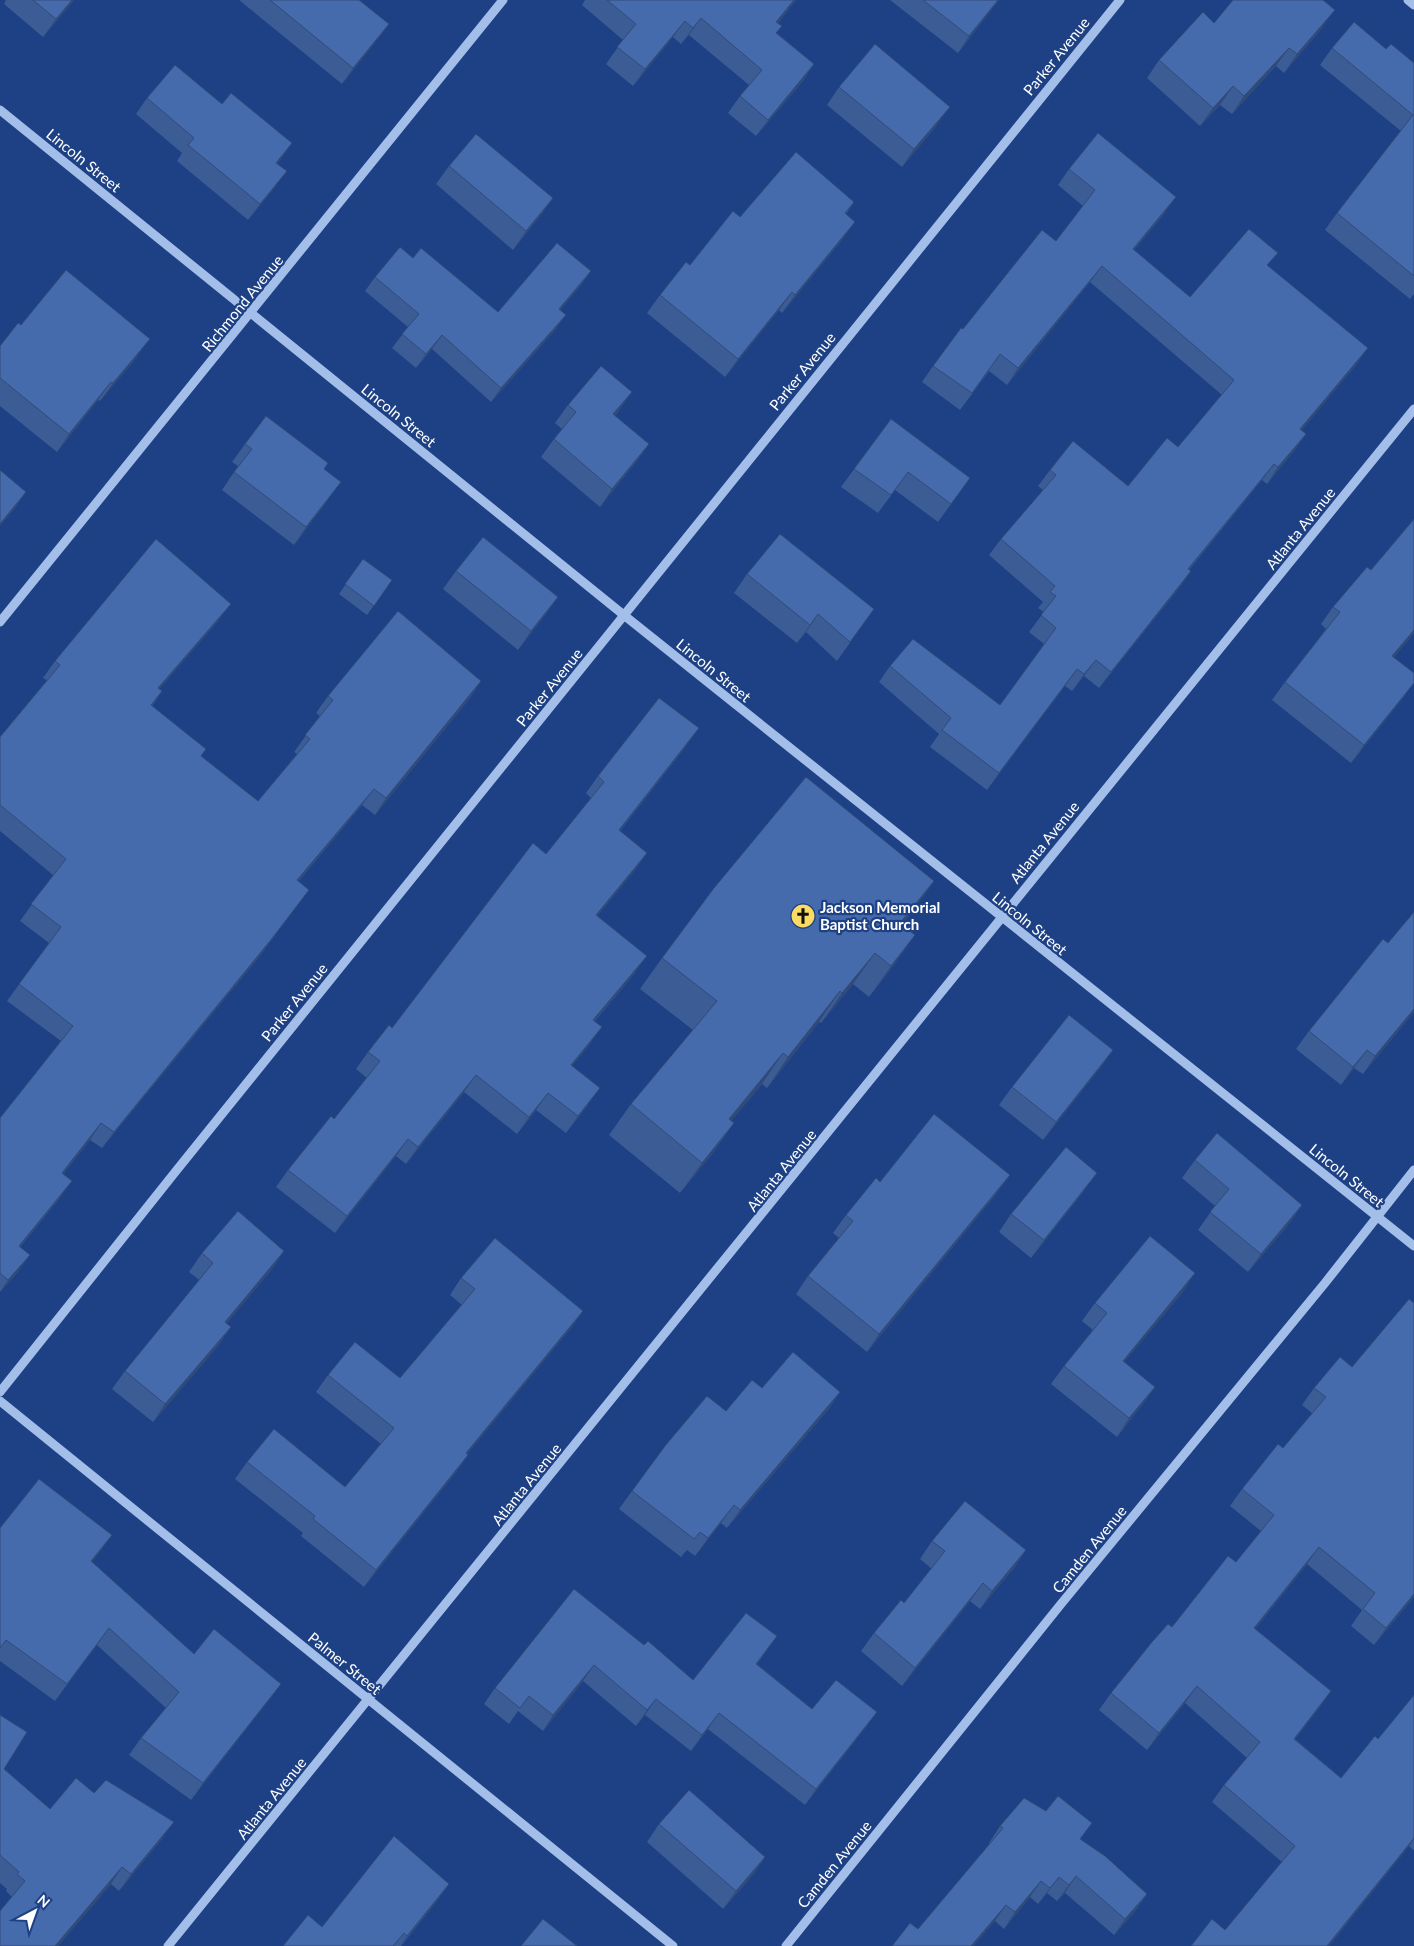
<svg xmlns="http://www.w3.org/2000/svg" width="1414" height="1946" font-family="Lato,sans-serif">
<rect width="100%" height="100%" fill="#1d4184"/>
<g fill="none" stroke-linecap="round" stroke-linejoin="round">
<g stroke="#a4beea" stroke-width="9">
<polyline points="1408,0 1414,5"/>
<polyline points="0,110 625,616 1414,1246"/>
<polyline points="0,622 503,0"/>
<polyline points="0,1392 176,1171 1120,0"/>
<polyline points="0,1401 673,1946"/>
<polyline points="168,1946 1414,409"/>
<polyline points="786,1946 1061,1604 1325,1283 1414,1170"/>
</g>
</g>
<g fill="#3c5c95">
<polygon points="6,0 74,0 43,37 4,4"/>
<polygon points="239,0 359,0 389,24 377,40 342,84"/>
<polygon points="585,0 796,0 778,23 777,33 814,64 803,81 756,136 728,113 740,96 749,85 689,35 681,44 673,37 633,86 606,64 623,40 582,5"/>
<polygon points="890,0 999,0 958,53"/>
<polygon points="1214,23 1322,28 1284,73 1276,66 1232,114 1220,105 1200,126 1147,78 1159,60"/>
<polygon points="1332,48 1386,49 1414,63 1414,294 1410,299 1325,230 1337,213 1401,131 1320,65"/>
<polygon points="839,87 937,125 902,167 827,105"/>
<polygon points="147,98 222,104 292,143 277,164 275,187 248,220 177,161 182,153 136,114"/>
<polygon points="449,166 553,198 540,216 513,250 436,184"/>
<polygon points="1069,169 1165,213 1134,250 1190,297 1268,266 1356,365 1301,430 1306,434 1294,451 1267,484 1262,480 1189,570 1191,571 1179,588 1099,688 1084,676 1072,691 1065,686 987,790 930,747 939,734 879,682 890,666 1000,705 1044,644 1029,632 1044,612 1038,608 1043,602 989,555 1001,539 1043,490 1038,486 1050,470 1128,486 1178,447 1222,395 1090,282 1007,385 989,371 960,410 922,382 933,366 963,329 1056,241 1083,206 1058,185"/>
<polygon points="854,202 846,214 842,240 782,313 779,310 725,377 647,313 660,295 740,217"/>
<polygon points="413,258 498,312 591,271 581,285 560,310 556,329 491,402 432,349 416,368 392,348 408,327 365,291 375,277"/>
<polygon points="21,325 137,357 100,401 98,400 57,452 0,406 0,346"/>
<polygon points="568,405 619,411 615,416 649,444 636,462 600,507 541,457 554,439 562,429 555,423"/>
<polygon points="891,419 970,478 938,522 895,490 878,513 841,487"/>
<polygon points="245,444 324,470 328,500 294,545 222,490 238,466 232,462"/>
<polygon points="363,559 392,580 367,615 339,594"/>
<polygon points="1371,570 1414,633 1394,657 1406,694 1351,763 1272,700 1285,682 1326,629 1321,624 1333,607"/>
<polygon points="456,571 558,597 545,615 518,650 443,589"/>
<polygon points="747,574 874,609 837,661 806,632 797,643 734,593"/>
<polygon points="219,620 159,689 162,691 152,706 201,756 258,801 297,754 294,752 320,716 316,713 328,696 481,681 470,698 375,815 362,805 298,882 297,906 259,957 102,1148 90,1140 63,1174 60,1198 20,1247 18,1272 0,1292 0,1118 61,1041 7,1001 49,943 20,921 53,875 0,831 0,737 47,680 43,678 55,661"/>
<polygon points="687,745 620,831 647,853 635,870 597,916 635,973 595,1021 590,1044 572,1066 588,1105 566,1133 536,1110 517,1134 464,1092 406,1164 396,1156 335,1233 276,1187 288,1170 334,1119 367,1078 356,1069 368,1052 392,1028 546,854 591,798 586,793 598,776"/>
<polygon points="934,881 912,912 902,925 915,935 893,966 869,997 853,984 821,1023 819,1022 767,1088 762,1084 731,1121 734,1123 712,1154 680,1193 609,1135 631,1104 693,1030 640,989 662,958"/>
<polygon points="1414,912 1414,1012 1363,1074 1354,1068 1341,1085 1296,1049 1309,1031 1388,943"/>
<polygon points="1113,1050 1100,1068 1043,1140 999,1105 1012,1087"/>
<polygon points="1195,1160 1302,1205 1289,1224 1248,1272 1198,1230 1215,1206 1182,1178"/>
<polygon points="880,1182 997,1193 867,1352 796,1294 808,1276 839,1238 833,1233 846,1215"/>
<polygon points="1084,1191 1031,1258 999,1232 1011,1214"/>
<polygon points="284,1251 272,1269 226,1324 231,1327 218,1346 153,1422 112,1389 125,1371 199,1280 189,1272 202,1253"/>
<polygon points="461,1278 583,1311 571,1328 467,1454 468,1455 456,1472 364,1587 301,1536 303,1533 235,1479 247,1462 345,1487 381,1444 316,1392 328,1375 400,1378 462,1305 450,1295"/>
<polygon points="1183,1292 1124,1362 1155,1387 1142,1405 1117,1437 1051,1384 1064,1366 1093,1330 1082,1321 1095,1303"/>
<polygon points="1414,1303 1414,1597 1374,1645 1351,1626 1362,1610 1307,1564 1255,1629 1331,1691 1319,1708 1295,1739 1341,1778 1378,1739 1414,1695 1414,1849 1413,1850 1409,1846 1329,1946 1191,1946 1225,1930 1282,1862 1212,1802 1224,1785 1247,1758 1185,1703 1147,1750 1099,1710 1111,1693 1172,1627 1236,1562 1261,1531 1230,1506 1242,1489 1283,1448 1312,1413 1302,1405 1314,1388 1352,1367"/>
<polygon points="762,1388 840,1392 828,1410 727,1528 721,1523 695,1556 687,1550 681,1557 619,1509 632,1491 726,1411"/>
<polygon points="0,1528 112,1535 92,1562 194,1654 281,1684 269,1700 191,1800 129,1755 141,1738 166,1708 97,1645 55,1701 0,1661"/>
<polygon points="932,1541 1026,1550 1014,1568 980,1609 970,1601 902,1686 861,1651 874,1633 904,1603 932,1569 920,1559"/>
<polygon points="777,1636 757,1664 812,1709 877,1712 866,1727 805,1805 708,1729 691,1751 645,1715 636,1726 583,1681 543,1731 518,1711 509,1724 484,1704 495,1688 644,1645 693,1680"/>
<polygon points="0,1715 4,1769 50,1809 94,1793 162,1839 119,1891 111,1884 58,1946 0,1946 12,1897 6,1891 7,1889 0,1883"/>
<polygon points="659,1824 765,1857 753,1875 723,1909 647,1842"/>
<polygon points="1000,1826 1081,1839 1147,1894 1136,1910 1114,1935 1065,1893 1057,1901 1047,1893 1038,1904 1030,1897 1004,1929 995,1921 918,1929 990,1844 989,1843"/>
<polygon points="449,1884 437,1901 401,1946 283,1946 322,1927"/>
</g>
<g fill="#314b79">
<polygon points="72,0 74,0 43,37 56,19"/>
<polygon points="794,0 796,0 765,39 776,22"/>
<polygon points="998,0 999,0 958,53 969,36"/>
<polygon points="1335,10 1322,28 1284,73 1297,54"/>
<polygon points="701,18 689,35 681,44 693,28"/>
<polygon points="685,21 673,37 633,86 645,69"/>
<polygon points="389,24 377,40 342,84 353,68"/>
<polygon points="1289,48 1276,66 1232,114 1244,96"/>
<polygon points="814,64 803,81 756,136 768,120"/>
<polygon points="1233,86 1220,105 1200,126 1213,108"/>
<polygon points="950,107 937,125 902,167 914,149"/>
<polygon points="292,143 281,159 265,179 276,163"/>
<polygon points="287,171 275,187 248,220 260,204"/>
<polygon points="1176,197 1165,213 1121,265 1133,249"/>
<polygon points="553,198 540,216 513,250 526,231"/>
<polygon points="855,222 842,240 782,313 795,295"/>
<polygon points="1102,266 1090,282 1007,385 1018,368"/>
<polygon points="591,271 581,285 549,323 559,309"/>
<polygon points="792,292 779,310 725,377 738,359"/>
<polygon points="566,315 556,329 491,402 501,388"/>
<polygon points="442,335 432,349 416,368 426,354"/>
<polygon points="150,339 137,357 100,401 113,383"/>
<polygon points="1368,348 1356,365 1289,446 1300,429"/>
<polygon points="111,382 98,400 57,452 69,434"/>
<polygon points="632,392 619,411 600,432 613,414"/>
<polygon points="1306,434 1294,451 1267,484 1278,467"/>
<polygon points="649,444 636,462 600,507 612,489"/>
<polygon points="1274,464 1262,480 1176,585 1188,569"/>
<polygon points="341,482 328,500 294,545 306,527"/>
<polygon points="26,492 14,510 0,526 0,524"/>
<polygon points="1191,571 1179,588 1099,688 1111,672"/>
<polygon points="558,597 545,615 518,650 531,631"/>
<polygon points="231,604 219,620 146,704 158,688"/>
<polygon points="818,614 806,632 797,643 810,625"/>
<polygon points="1414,630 1414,633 1380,674 1392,656"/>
<polygon points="1096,660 1084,676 1072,691 1084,674"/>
<polygon points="1077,669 1065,686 987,790 999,773"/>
<polygon points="481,681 470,698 375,815 386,798"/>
<polygon points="1414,683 1406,694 1351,763 1364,745"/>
<polygon points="699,728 687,745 607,847 619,830"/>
<polygon points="374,789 362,805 285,897 297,880"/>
<polygon points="647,853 635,870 584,932 596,915"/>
<polygon points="934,881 912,912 878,954 900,923"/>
<polygon points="309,890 259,957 102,1148 114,1132"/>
<polygon points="915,935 893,966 869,997 891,966"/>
<polygon points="875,953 853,984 821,1023 842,993"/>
<polygon points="647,956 635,973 581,1037 593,1020"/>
<polygon points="840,991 819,1022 767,1088 788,1057"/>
<polygon points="1414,1009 1414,1012 1363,1074 1375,1056"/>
<polygon points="602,1027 590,1044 559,1082 571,1065"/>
<polygon points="1113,1050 1100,1068 1043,1140 1056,1122"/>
<polygon points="1367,1050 1354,1068 1341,1085 1353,1067"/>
<polygon points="783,1053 762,1084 707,1150 729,1119"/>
<polygon points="476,1075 464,1092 406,1164 418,1147"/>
<polygon points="600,1088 588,1105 566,1133 578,1116"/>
<polygon points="548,1093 536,1110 517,1134 529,1117"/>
<polygon points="101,1123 90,1140 51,1190 62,1173"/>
<polygon points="734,1123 712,1154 680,1193 702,1163"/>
<polygon points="408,1139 396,1156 335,1233 347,1216"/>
<polygon points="1097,1173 1084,1191 1031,1258 1044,1240"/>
<polygon points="1010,1175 997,1193 867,1352 879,1334"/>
<polygon points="72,1181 60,1198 7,1262 19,1246"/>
<polygon points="1302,1205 1289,1224 1248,1272 1261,1254"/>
<polygon points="284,1251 272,1269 212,1341 225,1322"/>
<polygon points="30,1255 18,1272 0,1292 8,1280"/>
<polygon points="1195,1273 1183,1292 1110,1379 1123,1361"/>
<polygon points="583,1311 571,1328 454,1470 466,1453"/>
<polygon points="231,1327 218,1346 153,1422 165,1404"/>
<polygon points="1155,1387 1142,1405 1117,1437 1129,1418"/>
<polygon points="840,1392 828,1410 727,1528 740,1510"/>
<polygon points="468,1455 456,1472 364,1587 376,1570"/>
<polygon points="734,1505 721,1523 695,1556 708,1538"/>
<polygon points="112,1535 100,1552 79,1578 91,1561"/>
<polygon points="1319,1547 1307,1564 1242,1645 1254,1628"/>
<polygon points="1026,1550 1014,1568 980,1609 992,1591"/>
<polygon points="983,1583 970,1601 902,1686 915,1668"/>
<polygon points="1414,1594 1414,1597 1374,1645 1386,1628"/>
<polygon points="109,1628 97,1645 55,1701 67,1684"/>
<polygon points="594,1665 583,1681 543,1731 553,1715"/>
<polygon points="281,1684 269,1700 191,1800 203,1783"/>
<polygon points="1197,1686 1185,1703 1147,1750 1159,1733"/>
<polygon points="1331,1691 1319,1708 1282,1756 1294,1739"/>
<polygon points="656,1699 645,1715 636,1726 647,1710"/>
<polygon points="877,1712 866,1727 805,1805 816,1789"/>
<polygon points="719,1713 708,1729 691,1751 702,1735"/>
<polygon points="174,1822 162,1839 119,1891 131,1874"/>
<polygon points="1414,1838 1414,1839 1409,1846 1329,1946 1327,1946"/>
<polygon points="765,1857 753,1875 723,1909 736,1891"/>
<polygon points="122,1867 111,1884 58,1946 55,1946"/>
<polygon points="1076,1876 1065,1893 1057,1901 1069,1885"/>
<polygon points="1059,1877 1047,1893 1038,1904 1050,1888"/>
<polygon points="1041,1881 1030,1897 1004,1929 1015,1912"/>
<polygon points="449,1884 437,1901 400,1946 407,1936"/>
<polygon points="1147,1894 1136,1910 1114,1935 1125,1919"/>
<polygon points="1006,1905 995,1921 974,1946 971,1946"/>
</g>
<g fill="#466bad" stroke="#314b79">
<polygon points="33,0 72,0 56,19"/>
<polygon points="270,0 359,0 389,24 353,68"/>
<polygon points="607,0 794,0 776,22 782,26 776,33 814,64 768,120 740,96 762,70 701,18 693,28 685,21 645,69 617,47 636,24"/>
<polygon points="923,0 998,0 969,36"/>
<polygon points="1233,0 1323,0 1335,10 1297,54 1289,48 1244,96 1233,86 1213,108 1159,60 1203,12 1214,23"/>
<polygon points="1354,22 1386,49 1391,44 1414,63 1414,276 1337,213 1413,115 1332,48"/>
<polygon points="875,44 950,107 914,149 839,87"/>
<polygon points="175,65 222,104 231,93 292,143 276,163 287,171 260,204 188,145 194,138 147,98"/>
<polygon points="1098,133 1176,197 1133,249 1190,297 1249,229 1278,253 1267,265 1368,348 1300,429 1306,434 1278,467 1274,464 1188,569 1191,571 1111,672 1096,660 1084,674 1077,669 999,773 942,730 951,718 890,666 913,639 1000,705 1056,628 1041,615 1056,596 1050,592 1055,586 1001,539 1056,475 1050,470 1073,441 1128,486 1167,438 1178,447 1234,380 1102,266 1018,368 1000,354 972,393 933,366 961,328 963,329 1042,230 1056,241 1095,190 1069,169"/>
<polygon points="476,134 553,198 526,231 449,166"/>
<polygon points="796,152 854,202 845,213 855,222 795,295 792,292 738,359 660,295 686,262 690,265 733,211 740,217"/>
<polygon points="557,243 591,271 559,309 566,315 501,388 442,335 426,354 402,334 419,314 375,277 400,247 413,258 421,248 498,312"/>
<polygon points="66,270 150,339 113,383 111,382 69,434 0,378 0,346 18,323 21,325"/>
<polygon points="601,366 632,392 613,414 649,444 612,489 554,439 576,412 568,405"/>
<polygon points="266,416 328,463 324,469 341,482 306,527 234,472 252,449 245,444"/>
<polygon points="891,419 970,478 951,504 908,472 891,495 854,469"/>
<polygon points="0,470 26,492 0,524"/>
<polygon points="1414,519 1414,630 1392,656 1414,673 1414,683 1364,745 1285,682 1340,612 1333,607 1367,567 1371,570"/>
<polygon points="780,534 874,609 850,642 818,614 810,625 747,574"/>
<polygon points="483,537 558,597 531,631 456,571"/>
<polygon points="156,539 231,604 158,688 162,691 151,705 206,749 201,756 258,801 310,739 305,735 333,700 328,696 398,611 481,681 386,798 374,789 297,880 309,890 270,941 114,1132 101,1123 62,1173 72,1181 19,1246 30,1255 8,1280 0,1273 0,1118 73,1026 19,984 61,927 31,904 66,859 0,805 0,737 60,665 55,661"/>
<polygon points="363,559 392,580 374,606 345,584"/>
<polygon points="659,698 699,728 619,830 647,853 596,915 647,956 593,1020 602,1027 571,1065 600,1088 578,1116 548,1093 529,1117 476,1075 418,1147 408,1139 347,1216 288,1170 331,1116 334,1119 380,1061 368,1052 389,1025 392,1028 533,843 546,854 604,782 598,776"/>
<polygon points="806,777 934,881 900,923 915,935 891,966 875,953 842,993 840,991 788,1057 783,1053 729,1119 734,1123 702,1163 631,1104 717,1001 662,958 714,888"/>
<polygon points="1414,912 1414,1009 1375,1056 1367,1050 1353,1067 1309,1031 1383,939 1388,943"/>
<polygon points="1069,1015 1113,1050 1056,1122 1012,1087"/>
<polygon points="934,1114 1010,1175 879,1334 808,1276 853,1221 846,1215 876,1178 880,1182"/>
<polygon points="1217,1133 1302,1205 1261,1254 1210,1212 1229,1189 1195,1160"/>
<polygon points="1066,1147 1097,1173 1044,1240 1011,1214"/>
<polygon points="238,1211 284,1251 225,1322 231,1327 165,1404 125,1371 213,1263 202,1253"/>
<polygon points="1150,1236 1195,1273 1123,1361 1155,1387 1129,1418 1064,1366 1107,1313 1095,1303"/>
<polygon points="495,1238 583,1311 466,1453 468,1455 376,1570 313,1519 315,1516 247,1462 274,1429 345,1487 394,1428 328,1375 355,1342 400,1378 475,1289 461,1278"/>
<polygon points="1409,1299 1414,1303 1414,1594 1386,1628 1363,1609 1375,1593 1319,1547 1254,1628 1331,1691 1294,1739 1341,1778 1375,1736 1378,1739 1414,1695 1414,1838 1327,1946 1191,1946 1212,1919 1225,1930 1295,1846 1224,1785 1260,1742 1197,1686 1159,1733 1111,1693 1152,1642 1168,1624 1172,1627 1228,1556 1236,1562 1274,1515 1242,1489 1278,1444 1283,1448 1326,1397 1314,1388 1340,1357 1352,1367"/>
<polygon points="793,1352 840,1392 740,1510 734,1505 708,1538 700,1532 694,1539 632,1491 665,1446 707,1396 726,1411 752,1380 762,1388"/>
<polygon points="39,1479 112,1535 91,1561 194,1654 214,1629 281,1684 203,1783 141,1738 179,1692 109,1628 67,1684 6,1640 0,1648 0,1528"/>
<polygon points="965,1501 1026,1550 992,1591 983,1583 915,1668 874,1633 901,1600 904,1603 945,1551 932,1541"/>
<polygon points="574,1589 644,1645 648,1641 693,1680 746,1613 777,1636 756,1664 812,1709 836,1680 877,1712 816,1789 719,1713 702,1735 656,1699 647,1710 594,1665 553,1715 529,1696 520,1708 495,1688"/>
<polygon points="0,1715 27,1732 4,1769 50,1809 76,1778 94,1793 106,1780 174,1822 131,1874 122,1867 55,1946 0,1946 0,1911 25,1881 17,1874 19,1872 0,1855"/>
<polygon points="689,1790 765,1857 736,1891 659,1824"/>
<polygon points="1058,1796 1092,1823 1080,1839 1105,1856 1147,1894 1125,1919 1076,1876 1069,1885 1059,1877 1050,1888 1041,1881 1015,1912 1006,1905 971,1946 892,1946 910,1923 918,1929 1003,1828 1000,1826 1024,1798 1046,1811"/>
<polygon points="394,1836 449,1884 407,1936 404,1933 393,1946 283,1946 308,1915 322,1927"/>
<polygon points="543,1919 577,1946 521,1946"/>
</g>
<defs>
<symbol id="church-disc" viewBox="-11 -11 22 22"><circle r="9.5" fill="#fadb63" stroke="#1d4184"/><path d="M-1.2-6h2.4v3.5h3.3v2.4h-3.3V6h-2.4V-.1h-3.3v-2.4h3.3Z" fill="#111"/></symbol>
</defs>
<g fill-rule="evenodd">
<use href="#church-disc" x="789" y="902" width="28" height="28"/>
</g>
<g text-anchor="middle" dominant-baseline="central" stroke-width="4.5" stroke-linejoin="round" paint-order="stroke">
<g font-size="15" fill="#fff" stroke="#1d4184">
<text transform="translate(1056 56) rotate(-51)">Parker Avenue</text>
<text transform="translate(84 160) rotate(39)">Lincoln Street</text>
<text transform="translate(242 303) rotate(-51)">Richmond Avenue</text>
<text transform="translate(802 371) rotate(-51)">Parker Avenue</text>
<text transform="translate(399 415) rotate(39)">Lincoln Street</text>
<text transform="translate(1300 528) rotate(-51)">Atlanta Avenue</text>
<text transform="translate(714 670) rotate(39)">Lincoln Street</text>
<text transform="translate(549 687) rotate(-51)">Parker Avenue</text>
<text transform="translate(1044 842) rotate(-51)">Atlanta Avenue</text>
<text transform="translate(1030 923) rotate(39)">Lincoln Street</text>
<text transform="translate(294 1002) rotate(-51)">Parker Avenue</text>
<text transform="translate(781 1170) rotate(-51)">Atlanta Avenue</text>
<text transform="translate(1347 1175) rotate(39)">Lincoln Street</text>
<text transform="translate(526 1484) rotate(-51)">Atlanta Avenue</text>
<text transform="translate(1089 1549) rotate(-51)">Camden Avenue</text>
<text transform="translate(345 1663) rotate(39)">Palmer Street</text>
<text transform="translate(271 1798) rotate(-51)">Atlanta Avenue</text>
<text transform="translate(834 1864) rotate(-51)">Camden Avenue</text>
</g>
<g font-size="15" font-weight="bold" fill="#fff" stroke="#1d4184" text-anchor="start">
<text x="820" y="907">Jackson Memorial<tspan x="820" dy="17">Baptist Church</tspan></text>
</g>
</g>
<g transform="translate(35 1911) rotate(41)" stroke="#1d4184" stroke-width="4" paint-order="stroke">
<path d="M0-4L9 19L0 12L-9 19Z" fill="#ffffff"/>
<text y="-8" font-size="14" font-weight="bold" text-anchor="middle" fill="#ffffff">N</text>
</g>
</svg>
